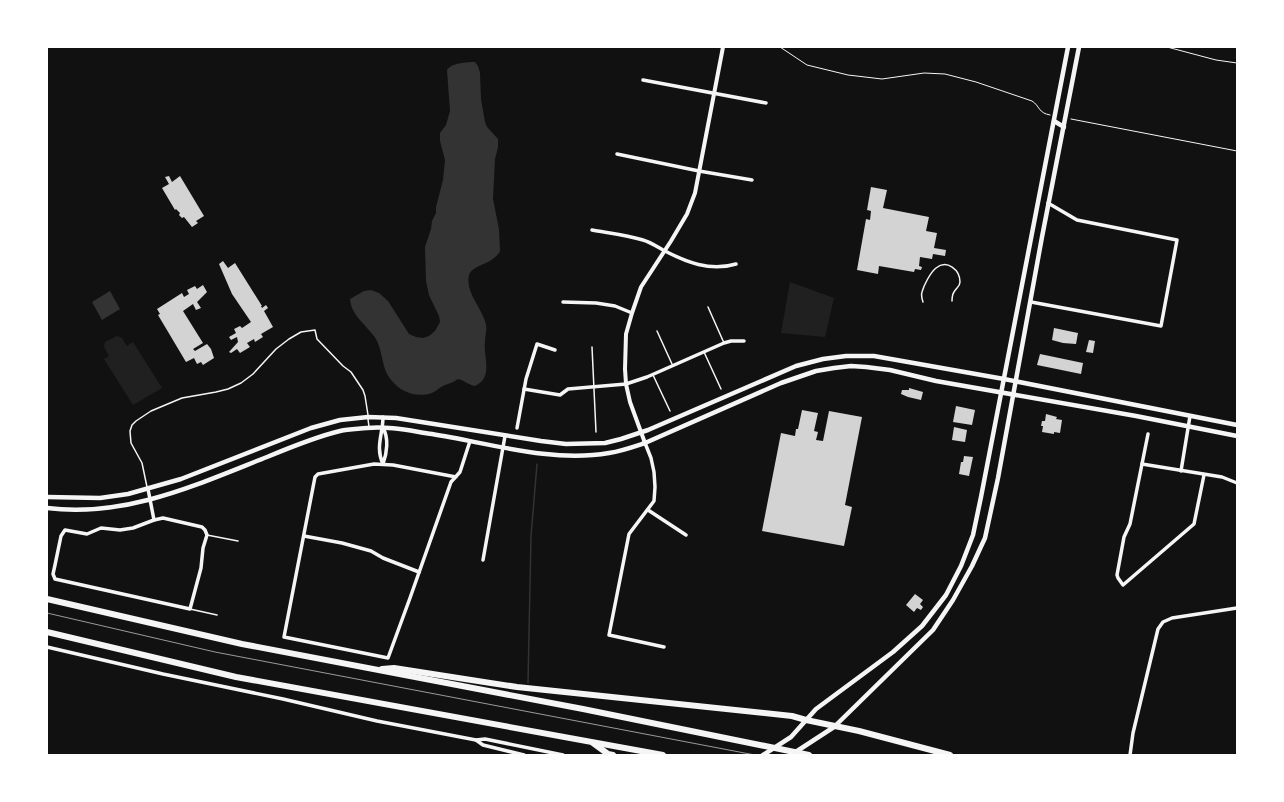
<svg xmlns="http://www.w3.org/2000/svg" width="1284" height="802" font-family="Bitter,serif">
<rect width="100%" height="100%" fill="#111"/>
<g fill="#202020">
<polygon points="790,282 834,298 825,337 781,333"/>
<polygon points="117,336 122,338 127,346 133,342 162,388 133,405 104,359 109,356 104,347 105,342"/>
</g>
<g fill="#333">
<path d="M475,62L478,66L480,73L481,99L485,122L487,127L498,139V147L495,159L493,199L499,229L500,251C499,253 497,256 494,258C488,264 472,266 469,275C465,291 480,306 485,321C488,330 485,333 485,342C483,357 494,377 475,386C469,385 465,381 458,379C454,382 450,383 445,385C440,387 436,391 432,393C414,399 396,390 387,374C382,364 382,350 376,339C368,326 351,316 350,299L364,291L371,290L379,293L388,301L409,334L416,337L423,338L429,336L435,331L440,322L439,316L429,295L426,281L425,247L431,229L432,221L436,213V207L443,180L445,160L440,141V133L446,125L450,111L447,70C451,63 467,62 475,62Z"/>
<polygon points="110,291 120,309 102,320 92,302"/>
</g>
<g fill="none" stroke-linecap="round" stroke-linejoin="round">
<polyline stroke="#333" stroke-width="1.5" points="528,683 531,536 537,464"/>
</g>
<g fill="#d3d3d3">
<polygon points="169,176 172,182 180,176 204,216 196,221 198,223 192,227 184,217 182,218 179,215 180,213 176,209 175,210 162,188 169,184 165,177"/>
<polygon points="871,187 887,190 883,208 929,217 926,231 937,233 934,248 946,250 945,256 933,254 932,259 920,257 919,266 922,267 921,270 915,269 914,272 879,266 878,274 857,270 866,219 870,220 871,211 867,210"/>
<polygon points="223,261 228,268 235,263 262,306 261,306 262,308 266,305 268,308 264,311 273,327 261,334 263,337 255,342 254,339 247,343 250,347 240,353 237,349 231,353 229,352 238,342 237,337 231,340 229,337 236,333 234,329 240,326 242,328 251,322 232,294 219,264"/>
<polygon points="203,285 207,292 197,302 201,308 196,310 193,304 183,311 203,343 193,349 195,351 207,344 211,349 214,358 203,365 201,362 197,364 194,358 186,362 158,315 160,314 157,309 182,293 184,297 189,294 187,290 195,286 197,289"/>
<polygon points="1054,328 1078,333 1076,344 1063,343 1052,340"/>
<polygon points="1089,340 1095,341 1093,353 1086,352"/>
<polygon points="1040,354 1083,363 1081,374 1037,365"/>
<polygon points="909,388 923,392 921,400 908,397 901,394 902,390 909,390"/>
<polygon points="956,406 975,410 972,425 953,422"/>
<polygon points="802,410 818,413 814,431 818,432 816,440 823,441 829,411 862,417 845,505 852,507 844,546 762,531 781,433 795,436 796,429 798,429"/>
<polygon points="1046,414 1057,417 1056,419 1062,420 1060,433 1054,432 1054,434 1042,432 1043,426 1041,426 1042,421 1045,421"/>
<polygon points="954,427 967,430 965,442 952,440"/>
<polygon points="964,456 973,457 969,476 959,474 961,462 963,462"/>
<polygon points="915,594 923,600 920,604 923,607 921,610 917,608 914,612 906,605"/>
</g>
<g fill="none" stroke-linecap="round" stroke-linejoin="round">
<g stroke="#f5f5f5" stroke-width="1">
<path d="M780,47L807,65L848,75L882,79L924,73L945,74L976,82L1032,101C1040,106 1038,113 1050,115"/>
<polyline points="1167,47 1216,60 1237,63"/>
<polyline points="1071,119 1237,151"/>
</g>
<g stroke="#f5f5f5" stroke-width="1.5">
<path d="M923,302C922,299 921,295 922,292C924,285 930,273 936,268C947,259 960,270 960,282C960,287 956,288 954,292C952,295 952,298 952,301"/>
<polyline points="708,307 724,343"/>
<polyline points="657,331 672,364"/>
<polyline points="592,347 596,432"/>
<polyline points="704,352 721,389"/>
<polyline points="653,375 670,411"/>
<polyline points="368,419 369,427"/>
<polyline points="147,487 142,463 131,443 130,431 132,425 136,421 151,411 182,398 216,392 228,389 241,383 253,374 276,349 289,339 301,332 315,330 317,339 343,366 351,372 363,390 365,396 368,415"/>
<polyline points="207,535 238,541"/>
<polyline points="190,609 217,615"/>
</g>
<g stroke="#f5f5f5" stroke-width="3.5">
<polyline points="643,80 766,103"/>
<polyline points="617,154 699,171 752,180"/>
<path d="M592,230C609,233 627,235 643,240C650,242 656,246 663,250C686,262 710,272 736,264"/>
<polyline points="563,302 596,303 615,306 632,313"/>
<polyline points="1031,302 1161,326 1177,240 1077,220 1048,203"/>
<polyline points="524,389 560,395 568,389 626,384 647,377 724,343 731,341 744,341"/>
<path d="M383,428C389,438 387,453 383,464C375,447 383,434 383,417"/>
<polyline points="517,428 526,379 537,344 555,350"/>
<polyline points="1148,434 1130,524 1124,537 1117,575 1118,578 1123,585 1194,524 1204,475"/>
<polyline points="645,443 651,458 654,472 655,487 654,501 629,534 609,635 664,647"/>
<polyline points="1142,464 1222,477 1237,483"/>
<polyline points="1181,471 1190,416"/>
<polyline points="456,477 393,465 374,464 318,474 315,477 284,637 388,658 410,598 451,482 460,472 470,441"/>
<polyline points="148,489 154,520"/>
<polyline points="648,510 686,535"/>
<polygon points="163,518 202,527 205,530 207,535 203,548 201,568 190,609 55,579 53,574 55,565 61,536 65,530 87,534 101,528 120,530 133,528 154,520"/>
<polyline points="304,536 342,543 371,551 383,558 419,572"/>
<polyline points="483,560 505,436"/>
<polyline points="47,647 163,674 283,699 377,721 476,740 485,739 563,755"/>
<polyline points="476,740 483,745 524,755"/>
<polyline points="1130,755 1133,733 1158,629 1163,622 1172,618 1237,608"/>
</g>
<polyline stroke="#f5f5f5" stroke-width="4" points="645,443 630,402 626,384 625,369 626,334 632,313 641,287 671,241 687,214 695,193 723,47"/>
<g stroke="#f5f5f5" stroke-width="4.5">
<polyline points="1054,121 1064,127"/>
<polyline points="47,497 100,498 128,494 181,479 311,428 340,420 368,417 396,418 541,441 566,444 605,443 621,439 648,430 796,366 823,359 846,356 874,356 1004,379 1237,425"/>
<path d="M47,508C125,518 196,485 267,457C291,447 315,437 340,431C349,429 358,429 367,428C389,426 411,431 432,434C489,443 551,463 609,453C622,451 633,447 645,443L781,383L816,371L834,368L851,366L866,367L890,370L936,381L1136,416L1237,436"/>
<polyline points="763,755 791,737 816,709 893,652 922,626 946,595 961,566 973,535 981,497 1068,47"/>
<polyline points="791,755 834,727 933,630 953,600 972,566 985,538 998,478 1042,237 1079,47"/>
</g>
<g stroke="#f5f5f5" stroke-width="6">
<polyline points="47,599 242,644 583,709 809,755"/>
<polyline points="47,632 236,677 663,755"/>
<polyline points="382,669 394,668 517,687 792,716 806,720 859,731 950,755"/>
<polyline points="593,743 608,754 613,755"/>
</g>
<polyline stroke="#9a9a9a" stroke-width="1" points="47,613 215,652 755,755"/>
</g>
<rect width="1284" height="802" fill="none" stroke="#ffffff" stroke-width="96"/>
</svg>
